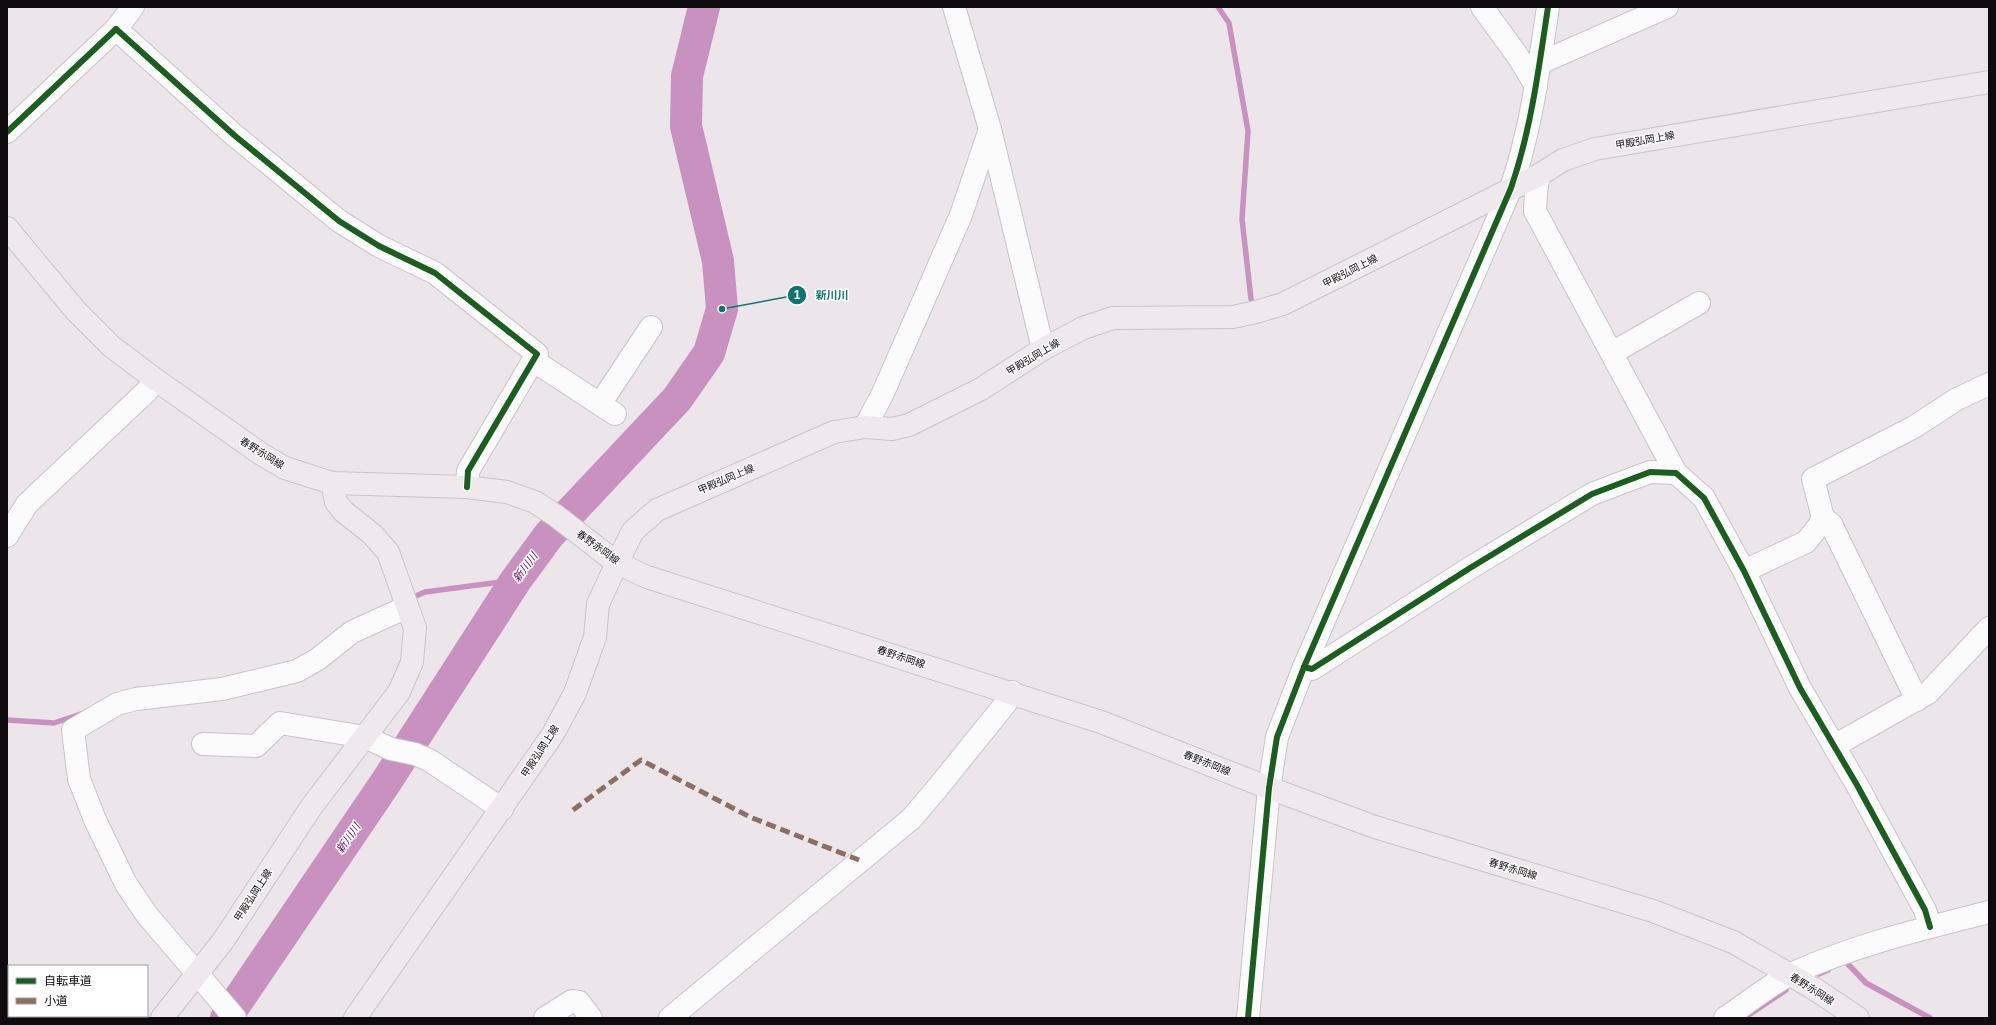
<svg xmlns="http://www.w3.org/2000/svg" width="1996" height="1025" font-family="Arial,'Noto Sans JP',sans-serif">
<rect width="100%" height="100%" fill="#ece6eb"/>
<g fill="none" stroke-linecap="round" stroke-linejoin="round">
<g stroke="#c891bf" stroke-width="5.5">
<polyline points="1218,7 1229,23 1248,131 1242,219 1251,299"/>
<polyline points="409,599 425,592 516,580"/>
<polyline points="7,720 54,723 81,714"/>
<polyline points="1845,961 1866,983 1930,1018"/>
<polyline points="1819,974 1828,970"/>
<polyline points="1744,1018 1786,990"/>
</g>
<polyline stroke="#c891bf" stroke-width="32" points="226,1018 386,782 516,580 549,535 677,399 709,353 722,309 718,261 686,126 687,76 704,7"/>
<defs>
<g id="minor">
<polyline points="954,7 990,129 1043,349"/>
<polyline points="1482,7 1517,55 1536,86"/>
<polyline points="116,29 133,7"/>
<polyline points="1540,63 1667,7"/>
<polyline points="7,132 116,29 234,135 339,221 379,246 435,273 537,354 468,471 467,487"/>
<polyline points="1539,175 1536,192 1535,211 1676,473"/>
<polyline points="1612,353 1699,303"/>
<polyline points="534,361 615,414"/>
<polyline points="600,404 651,327"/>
<polyline points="865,427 883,393 961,215 990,129"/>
<polyline points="1823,518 1831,524 1917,700"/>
<polyline points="7,536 27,504 148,390 156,380"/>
<polyline points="1744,571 1806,542 1818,527 1823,518 1813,479 1914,427 1957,399 1989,384"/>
<polyline points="1304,667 1312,669 1470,568 1592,494 1650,472 1676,473 1704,498 1744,571 1800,688 1857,785 1925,910 1930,927"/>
<polyline points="203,744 256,746 280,723 365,737 391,749 415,754 429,760 502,809"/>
<polyline points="1834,746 1928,693 1989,628"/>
<polyline points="235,1018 147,915 126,884 95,820 79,779 73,730 117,704 136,699 222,689 297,671 318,659 352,632 407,607"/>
<polyline points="545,1018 572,1001 579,1002 591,1018"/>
<polyline points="670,1018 911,819 935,791 1006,703 1012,692"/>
<path d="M1248,1018L1269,788L1277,737L1304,667L1511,188C1531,130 1539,67 1548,7"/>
<path d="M1725,1018C1746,1004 1769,985 1791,974C1854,945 1922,929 1989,912"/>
</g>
<g id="major">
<polyline points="7,228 76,311 111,346 156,380 261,454 285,468 332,483 467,487 507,492 535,502 555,515 617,563 647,577 1101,722 1269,788 1375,827 1653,911 1733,942 1813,988 1858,1018"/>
<polyline points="162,1018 223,941 312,806 399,692 412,662 415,628 388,552 372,534 343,511 336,502 332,483"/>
<polyline points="355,1018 553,734 575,693 595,637 598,604 617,563 633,531 657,510 834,432 865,427 892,429 909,425 981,389 1043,349 1083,328 1113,318 1233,317 1256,312 1283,304 1539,175 1563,160 1595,149 1989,82"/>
</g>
</defs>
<use href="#minor" stroke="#c9c3c8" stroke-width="24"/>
<use href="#major" stroke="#c8c5c8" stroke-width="24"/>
<use href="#minor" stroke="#fcfbfc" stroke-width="22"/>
<use href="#major" stroke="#efe9ee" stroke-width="22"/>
<polyline stroke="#8d6e63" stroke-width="5" stroke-dasharray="10 5" stroke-linecap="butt" points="573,810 641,760 750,817 859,860"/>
<defs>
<g id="cycleway">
<polyline points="7,132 116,29 234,135 339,221 379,246 435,273 537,354 468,471 467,487"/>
<polyline points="1304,667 1312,669 1470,568 1592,494 1650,472 1676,473 1704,498 1744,571 1800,688 1857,785 1925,910 1930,927"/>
<path d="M1248,1018L1269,788L1277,737L1304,667L1511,188C1531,130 1539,67 1548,7"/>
</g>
</defs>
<use href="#cycleway" stroke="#fff" stroke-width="8"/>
<use href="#cycleway" stroke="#1b5e20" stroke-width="6"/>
</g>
<g text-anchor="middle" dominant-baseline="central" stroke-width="3" stroke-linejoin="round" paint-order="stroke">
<g font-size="10" fill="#0f0a0e" stroke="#fff">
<text transform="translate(1645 140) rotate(-10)">甲殿弘岡上線</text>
<text transform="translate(1350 271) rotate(-27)">甲殿弘岡上線</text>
<text transform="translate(1033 357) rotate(-31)">甲殿弘岡上線</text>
<text transform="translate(262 453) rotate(32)">春野赤岡線</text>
<text transform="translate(726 479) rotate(-23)">甲殿弘岡上線</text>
<text transform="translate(598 547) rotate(36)">春野赤岡線</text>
<text transform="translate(901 657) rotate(18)">春野赤岡線</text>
<text transform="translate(540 751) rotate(-57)">甲殿弘岡上線</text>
<text transform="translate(1207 763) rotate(22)">春野赤岡線</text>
<text transform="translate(1513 869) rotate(17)">春野赤岡線</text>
<text transform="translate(253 895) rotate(-57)">甲殿弘岡上線</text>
<text transform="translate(1812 989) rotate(32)">春野赤岡線</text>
</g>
<g font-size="11" font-style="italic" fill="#67025d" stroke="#fff">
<text transform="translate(525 567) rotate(-54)">新川川</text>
<text transform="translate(348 838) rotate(-56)">新川川</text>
</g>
</g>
<path fill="none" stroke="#0f766e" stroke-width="1.5" d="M722 309L797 295"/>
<g fill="#0f766e" stroke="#fff" stroke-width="1.5">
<circle cx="722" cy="309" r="4"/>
<circle cx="797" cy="295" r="10"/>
</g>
<g font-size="12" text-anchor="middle" font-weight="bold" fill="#fff">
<text x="797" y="299">1</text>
</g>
<g font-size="11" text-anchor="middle" font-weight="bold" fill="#0f766e" stroke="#fff" stroke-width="3" stroke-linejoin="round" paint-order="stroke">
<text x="832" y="299">新川川</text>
</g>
<rect width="1996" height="1025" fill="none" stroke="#0f0a0e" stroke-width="16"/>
<rect x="8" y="965" width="140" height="52" fill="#ffffff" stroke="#9f9d9f"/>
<rect x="16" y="978" width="20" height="6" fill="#1b5e20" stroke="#9f9d9f"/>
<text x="44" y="985" font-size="12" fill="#0f0a0e">自転車道</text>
<rect x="16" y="998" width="20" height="6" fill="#8d6e63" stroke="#9f9d9f"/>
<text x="44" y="1005" font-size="12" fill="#0f0a0e">小道</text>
</svg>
